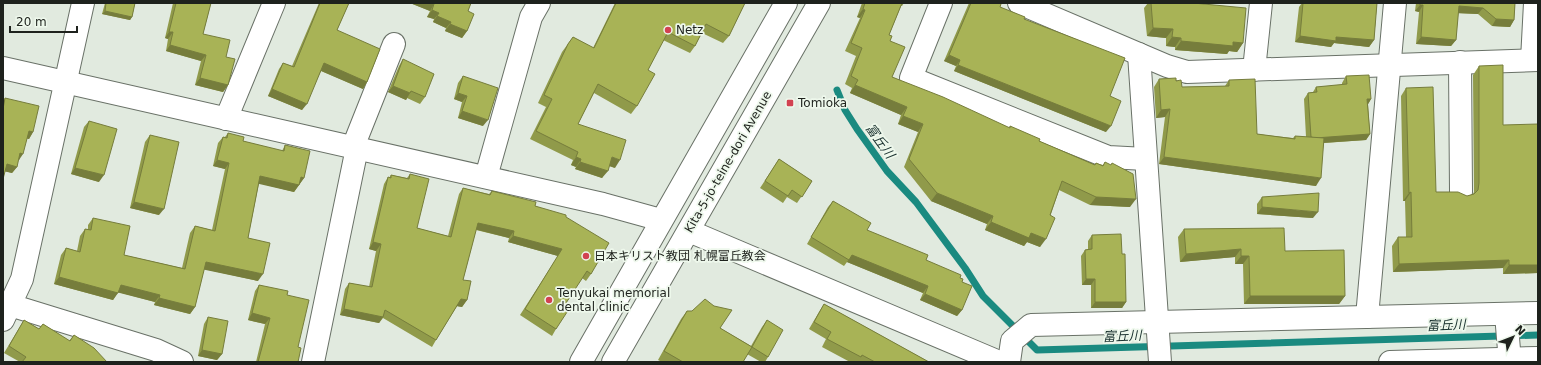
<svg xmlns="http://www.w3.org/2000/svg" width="1541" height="365" font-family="'DejaVu Sans','Noto Sans JP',sans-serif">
<rect width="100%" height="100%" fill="#e1eadf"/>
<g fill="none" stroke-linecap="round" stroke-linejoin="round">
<polyline stroke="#1a8a80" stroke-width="7" points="837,90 845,110 857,129 887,171 916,202 965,268 983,296 1037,350 1538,335"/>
<defs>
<g id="minor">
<polyline points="941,3 911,78 1108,157 1146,159"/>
<polyline points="1019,3 1167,66 1187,72 1538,60"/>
<polyline points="1139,54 1160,362"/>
<polyline points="1532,60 1535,3"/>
<polyline points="1460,62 1461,192"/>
<polyline points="3,68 603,204 661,220"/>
<polyline points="1254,70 1261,3"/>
<polyline points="226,119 274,3"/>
<polyline points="353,147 394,44"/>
<polyline points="486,177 531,17 539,3"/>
<polyline points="689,231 999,362"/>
<polyline points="10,305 156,350 182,362"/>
<polyline points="1506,314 1510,362"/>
<polyline points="1367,317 1395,3"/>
<polyline points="3,320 22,279 83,3"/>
<polyline points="313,362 357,148"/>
<polyline points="1009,362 1012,341 1031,325 1538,313"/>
<polyline points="1390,362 1538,358"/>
</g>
<g id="highway">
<polyline points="581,362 786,3"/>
<polyline points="613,362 819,3"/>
</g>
</defs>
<use href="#minor" stroke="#697167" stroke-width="24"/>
<use href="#highway" stroke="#697167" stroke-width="24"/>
<use href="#minor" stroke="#fff" stroke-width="22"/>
<use href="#highway" stroke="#fff" stroke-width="22"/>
</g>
<g fill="#909a4a">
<polygon points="105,3 135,3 132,17 130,20 102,14"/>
<polygon points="173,3 211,3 203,34 226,57 228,85 223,92 195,85 201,61 166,51 168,39 165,38"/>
<polygon points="319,3 349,3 337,30 367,82 363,89 321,71 302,110 268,96 279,69 283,63 292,66"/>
<polygon points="410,3 471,3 468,11 467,31 462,38 445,31 446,28 433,22 434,19 427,17 430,11"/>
<polygon points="615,3 745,3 729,36 723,43 702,33 695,46 690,53 663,40 648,70 637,106 631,114 594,93 578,124 615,168 609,166 602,178 575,169 576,167 571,165 573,160 530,139 546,107 538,103 562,52 573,37 593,48"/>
<polygon points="862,3 904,3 902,6 901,6 889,35 892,77 1009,128 1010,126 1039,141 1095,165 1096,163 1103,165 1105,162 1130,207 1090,205 1059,190 1040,247 1027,242 1024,246 985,230 987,224 931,201 904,167 918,132 898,124 901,115 850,93 852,88 845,84 856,56 845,51 860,18 857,17"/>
<polygon points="969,3 999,3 1000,7 1024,19 1110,96 1106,132 954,71 956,66 944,61"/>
<polygon points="1148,3 1193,3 1243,43 1237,52 1229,51 1227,54 1175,50 1175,47 1166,46 1166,38 1147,36 1144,8"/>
<polygon points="1302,3 1377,3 1374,40 1369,47 1334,43 1331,47 1295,42 1299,7"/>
<polygon points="1416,3 1515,3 1514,20 1510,27 1492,26 1478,14 1458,13 1456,40 1451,46 1416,44 1419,12 1415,11"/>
<polygon points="403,59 425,97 420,104 407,98 406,100 388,92 399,66"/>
<polygon points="1479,66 1503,125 1538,273 1503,274 1503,268 1393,272 1392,246 1398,237 1406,237 1405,201 1403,201 1401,96 1406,88 1436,192 1467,196 1473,194 1474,192 1473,75"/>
<polygon points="463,76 483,126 458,118 462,102 454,99 458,83"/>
<polygon points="1346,76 1371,99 1368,104 1370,134 1366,140 1324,143 1316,186 1159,164 1165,117 1156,118 1154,87 1159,79 1176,81 1182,87 1225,86 1229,80 1257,134 1293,138 1295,136 1306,137 1304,99 1308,93 1313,92 1316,87 1342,85 1342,83"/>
<polygon points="5,98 33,132 29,139 27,138 19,160 18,160 17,167 12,173 5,171 3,179 3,101"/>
<polygon points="89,121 99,182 71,174 84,127"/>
<polygon points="228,133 243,141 282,151 285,145 304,178 294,192 259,183 248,238 258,281 204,269 195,307 190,314 154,305 155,302 118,292 113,300 54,284 61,255 66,248 77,251 80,236 85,229 88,229 88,225 93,218 124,255 182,268 190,233 195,226 212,230 225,169 213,166 218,143 223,137 225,137"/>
<polygon points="150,135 159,215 130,208 145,142"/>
<polygon points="779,159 812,181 797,203 787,197 783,203 760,188"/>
<polygon points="410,174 417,228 448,236 459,194 463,188 489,194 492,191 566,217 591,274 586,281 582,278 566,303 556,329 552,336 520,315 558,256 508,242 509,238 476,230 463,280 467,300 462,307 457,306 436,340 432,347 383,318 379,323 340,315 345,289 349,283 369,287 376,251 369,249 384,184 388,177 389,178 391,175 407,178"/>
<polygon points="1262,197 1313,218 1257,214 1257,204"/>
<polygon points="833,201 867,230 960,278 962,282 962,310 957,316 920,300 923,293 847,262 844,266 807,244 828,207"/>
<polygon points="1184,229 1285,251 1345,296 1339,304 1244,304 1243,264 1235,264 1235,257 1180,262 1178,237"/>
<polygon points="1092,235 1122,254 1126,302 1122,308 1091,308 1091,285 1082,285 1081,256 1085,250 1088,249 1088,241"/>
<polygon points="259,285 287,295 298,347 298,362 256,362 265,324 248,320 255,291"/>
<polygon points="824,304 929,362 850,362 822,347 826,339 809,329 819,312"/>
<polygon points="687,311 720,328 751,346 762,327 767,320 768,357 765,362 761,362 747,354 743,362 662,362 658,360 681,319"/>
<polygon points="208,317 222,354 217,360 198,356 204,324"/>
<polygon points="24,320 39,329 43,324 69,341 74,335 107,362 20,362 4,353"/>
</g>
<g fill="#767d3c">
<polygon points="410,3 431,3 434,4 430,11"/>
<polygon points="1420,5 1423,5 1419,12 1415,11"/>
<polygon points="1459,6 1483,8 1478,14 1454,13"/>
<polygon points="863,9 865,10 860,18 857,17"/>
<polygon points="432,10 439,13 434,19 427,17"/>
<polygon points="105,11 132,17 130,20 102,14"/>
<polygon points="437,16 451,22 446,28 433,22"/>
<polygon points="1496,19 1514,20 1510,27 1492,26"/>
<polygon points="450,24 467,31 462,38 445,31"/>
<polygon points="1153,28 1173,29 1166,38 1147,36"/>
<polygon points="169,32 173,32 168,39 165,38"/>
<polygon points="1300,36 1336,37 1374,40 1369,47 1334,43 1331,47 1295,42"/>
<polygon points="1172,37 1181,38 1175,47 1166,46"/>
<polygon points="1421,37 1456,40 1451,46 1416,44"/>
<polygon points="1181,41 1233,42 1243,43 1237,52 1229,51 1227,54 1175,50"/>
<polygon points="170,45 206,55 201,61 166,51"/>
<polygon points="949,55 960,60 956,66 944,61"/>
<polygon points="324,63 367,82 363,89 319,70"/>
<polygon points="958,65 1111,126 1106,132 954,71"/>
<polygon points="200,78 228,85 223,92 195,85"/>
<polygon points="855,85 907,107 901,115 850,93"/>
<polygon points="393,86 410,93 406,100 388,92"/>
<polygon points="272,89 307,104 302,110 268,96"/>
<polygon points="458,93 467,96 462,102 454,99"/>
<polygon points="1367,99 1371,99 1367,106"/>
<polygon points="1170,109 1165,117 1156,118 1161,110"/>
<polygon points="462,111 488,120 483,126 458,118"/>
<polygon points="903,116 923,124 918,132 898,124"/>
<polygon points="29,131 33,132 29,139 24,138"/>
<polygon points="1370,134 1366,140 1307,144 1311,138"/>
<polygon points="20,153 23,154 19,160 16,159"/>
<polygon points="576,157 581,159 576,167 571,165"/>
<polygon points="612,157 620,160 615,168 607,165"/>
<polygon points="1164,157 1321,178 1316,186 1159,164"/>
<polygon points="217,160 229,163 225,169 213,166"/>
<polygon points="580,162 608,171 602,178 575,169"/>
<polygon points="7,164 17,167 12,173 3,171"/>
<polygon points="75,168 104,175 99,182 71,174"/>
<polygon points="260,176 299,185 294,192 255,183"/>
<polygon points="301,177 304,178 299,185"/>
<polygon points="1411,192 1405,201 1403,201 1409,193"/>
<polygon points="937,193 993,216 987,224 931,201"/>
<polygon points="1096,197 1136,199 1130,207 1090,205"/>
<polygon points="134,202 164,209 159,215 130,208"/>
<polygon points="1262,207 1318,212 1313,218 1257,214"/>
<polygon points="991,222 1031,233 1046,239 1040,247 1027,242 1024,246 985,230"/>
<polygon points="478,223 514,231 509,238 474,229"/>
<polygon points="513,236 562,249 558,256 508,242"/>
<polygon points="373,242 381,244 376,251 369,249"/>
<polygon points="1241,249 1235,257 1180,262 1186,254"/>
<polygon points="852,255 928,286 923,293 847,262"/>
<polygon points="1241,256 1249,256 1243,264 1235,264"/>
<polygon points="1509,260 1503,268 1393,272 1399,264"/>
<polygon points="206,262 263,274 258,281 201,269"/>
<polygon points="1509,265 1538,265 1538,273 1503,274"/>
<polygon points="59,277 118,293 113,300 54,284"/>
<polygon points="1086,279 1095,279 1091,285 1082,285"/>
<polygon points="121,285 160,295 155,302 116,292"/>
<polygon points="925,294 962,310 957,316 920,300"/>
<polygon points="1250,296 1345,296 1339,304 1244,304"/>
<polygon points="159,298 195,307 190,314 154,305"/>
<polygon points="461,299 467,300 462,307 456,306"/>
<polygon points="1095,302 1126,302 1122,308 1091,308"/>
<polygon points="344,309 383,317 379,323 340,315"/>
<polygon points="252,313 270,318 265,324 248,320"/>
<polygon points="202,350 222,354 217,360 198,356"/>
</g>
<g fill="#a8b356" stroke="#767d3c">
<polygon points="106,3 135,3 132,17 105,11"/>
<polygon points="176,3 211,3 203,34 230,40 226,57 235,59 228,85 200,78 206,55 170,45 173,32 169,32"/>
<polygon points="320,3 349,3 337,30 380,49 367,82 324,63 307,104 272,89 283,63 294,67"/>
<polygon points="431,3 471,3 468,11 474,14 467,31 450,24 451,22 437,16 439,13 432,10 434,4"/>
<polygon points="616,3 745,3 729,36 706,24 695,46 668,32 648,70 655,74 637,106 598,84 578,124 626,140 620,160 612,157 608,171 580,162 581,159 576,157 578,152 536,131 552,99 544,95 568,44 573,37 594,48"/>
<polygon points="865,3 902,3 889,35 892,36 890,41 905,47 892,77 943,97 1010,128 1010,126 1040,139 1039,141 1095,165 1096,163 1103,166 1105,162 1111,165 1112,163 1133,174 1136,199 1096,197 1062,181 1050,215 1055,218 1046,239 1031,233 1029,238 991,222 993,216 937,193 909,159 923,124 903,116 907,107 855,85 858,80 851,76 862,48 851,43 865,10 863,9"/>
<polygon points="971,3 999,3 1001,4 1000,7 1025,17 1024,19 1125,58 1110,96 1121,101 1111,126 958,65 960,60 949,55"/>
<polygon points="1151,3 1193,3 1246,8 1243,43 1233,42 1233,46 1181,41 1181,38 1172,37 1173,29 1153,28"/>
<polygon points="1303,3 1377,3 1374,40 1336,37 1336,41 1300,36"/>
<polygon points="1420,3 1515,3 1514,20 1496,19 1483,8 1459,6 1456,40 1421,37 1423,5 1420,5"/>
<polygon points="403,59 434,74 425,97 411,91 410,93 393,86"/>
<polygon points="1503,65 1503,125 1538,124 1538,265 1509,265 1509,260 1399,264 1398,237 1412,237 1411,192 1409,193 1406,88 1433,87 1436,192 1458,192 1467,196 1474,194 1478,190 1479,183 1479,66"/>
<polygon points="1369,75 1371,99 1367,99 1370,134 1315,138 1311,137 1308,93 1317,92 1316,87 1347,84 1346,76"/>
<polygon points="463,76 498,88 488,120 462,111 467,96 458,93"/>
<polygon points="1176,78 1176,81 1181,80 1182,87 1229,86 1229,80 1255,79 1257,134 1295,139 1295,136 1324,138 1321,178 1164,157 1170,109 1161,110 1159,79"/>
<polygon points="5,98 39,106 33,132 29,131 23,154 20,153 17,167 7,164 3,179 3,109"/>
<polygon points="89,121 117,129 104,175 75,168"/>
<polygon points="228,133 244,137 243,141 284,151 285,145 310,151 304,178 301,177 299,185 260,176 248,238 270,243 263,274 206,262 195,307 159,298 160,295 121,285 118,293 59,277 66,248 80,252 85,229 91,230 93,218 130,226 124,255 185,269 195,226 215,231 229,163 217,160 223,137 227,138"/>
<polygon points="150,135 179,142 164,209 134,202"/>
<polygon points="779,159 812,181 802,197 792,190 788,196 765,181"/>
<polygon points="410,174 429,179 417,228 451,237 463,188 490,195 492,191 536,202 535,206 566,215 566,217 609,243 591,274 587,271 566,303 571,306 556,329 525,309 562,249 513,236 514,231 478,223 463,280 471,281 467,300 461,299 436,340 385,310 383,317 344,309 349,283 372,287 381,244 373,242 388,177 391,178 391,175 409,179"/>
<polygon points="1319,193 1318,212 1262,207 1262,197"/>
<polygon points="833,201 871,223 867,230 928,255 926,260 961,275 960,278 963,279 962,282 972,286 962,310 925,294 928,286 852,255 849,260 811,237"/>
<polygon points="1284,228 1285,251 1344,250 1345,296 1250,296 1249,256 1241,256 1241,249 1186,254 1184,229"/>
<polygon points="1121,234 1122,254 1125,254 1126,302 1095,302 1095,279 1086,279 1085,250 1092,249 1092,235"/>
<polygon points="259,285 288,291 287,295 309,300 298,347 301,348 298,362 258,362 270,318 252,313"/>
<polygon points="705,299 714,306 732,310 720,328 752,347 743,362 683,362 664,351 687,311 692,311"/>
<polygon points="824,304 929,362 875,362 862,355 861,357 827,339 831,332 814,322"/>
<polygon points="208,317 228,321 222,354 202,350"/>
<polygon points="24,320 39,329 43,324 70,341 74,335 94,348 107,362 22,362 26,357 9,346"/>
<polygon points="767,320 783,330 768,357 752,347"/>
</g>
<g fill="#d24251" stroke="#eef8ec" stroke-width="1.5">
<circle cx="668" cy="30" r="4"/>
<rect x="786" y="99" width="8" height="8" rx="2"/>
<circle cx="586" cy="256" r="4"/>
<circle cx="549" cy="300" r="4"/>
</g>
<g text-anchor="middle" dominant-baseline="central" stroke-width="3.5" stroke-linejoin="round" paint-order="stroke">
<g font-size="12" fill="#1e221d" stroke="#eef8ec" text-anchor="start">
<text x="676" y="30">Netz</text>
<text x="798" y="103">Tomioka</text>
<text x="594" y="256">日本キリスト教団 札幌富丘教会</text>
<text x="557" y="293">Tenyukai memorial<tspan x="557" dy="14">dental clinic</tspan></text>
</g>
<g font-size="12" fill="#1e221d" stroke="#eef8ec">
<text transform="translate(728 162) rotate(-60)">Kita-5-jo-teine-dori Avenue</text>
</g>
<g font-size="13" font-style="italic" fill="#19302e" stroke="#eef8ec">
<text transform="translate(880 141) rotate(54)">富丘川</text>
<text transform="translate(1446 325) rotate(-2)">富丘川</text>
<text transform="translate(1122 336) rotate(-2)">富丘川</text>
</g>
</g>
<rect width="1541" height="365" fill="none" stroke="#1e221d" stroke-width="8"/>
<g transform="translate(1513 337) rotate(47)" stroke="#eef8ec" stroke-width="3" paint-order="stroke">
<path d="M0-3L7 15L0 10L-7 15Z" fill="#1e221d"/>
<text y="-6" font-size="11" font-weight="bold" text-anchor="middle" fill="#1e221d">N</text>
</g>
<path d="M10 26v6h67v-6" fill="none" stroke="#1e221d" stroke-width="2"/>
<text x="16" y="26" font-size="12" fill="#1e221d" stroke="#eef8ec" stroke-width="3" paint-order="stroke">20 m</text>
</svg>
